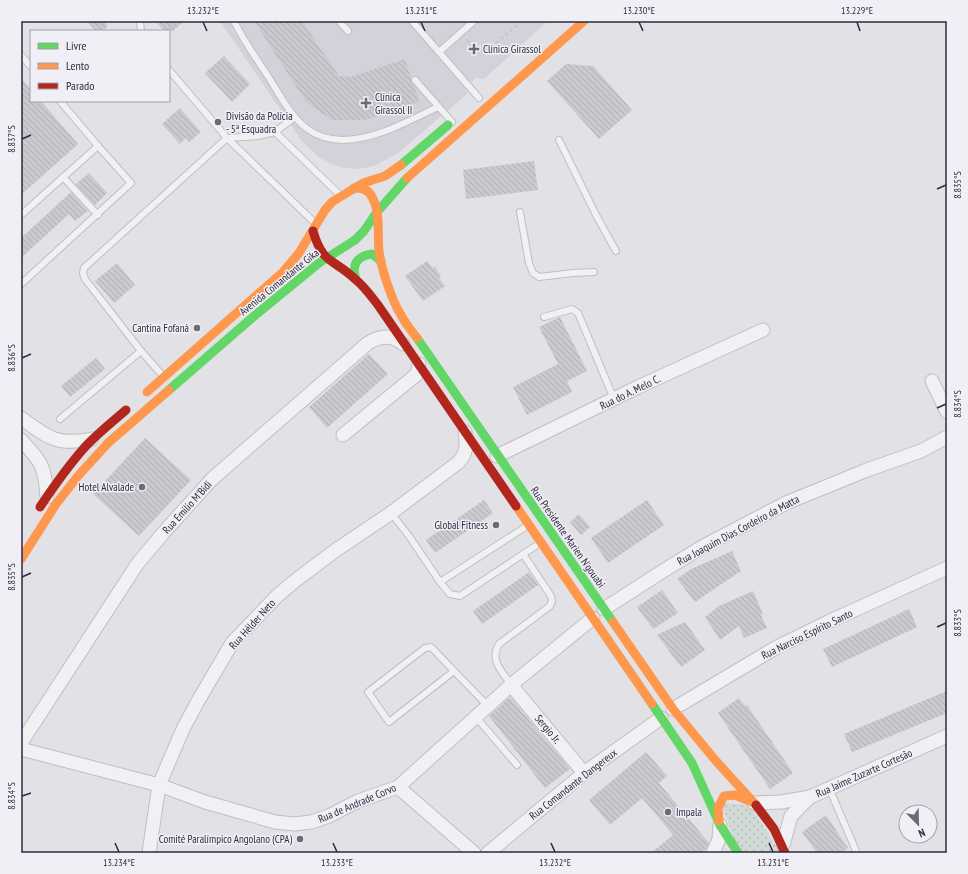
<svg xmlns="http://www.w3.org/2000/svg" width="968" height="874" font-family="'PT Sans Narrow',sans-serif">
<defs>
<pattern id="grass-dots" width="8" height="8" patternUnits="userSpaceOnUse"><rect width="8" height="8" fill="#d0d9d4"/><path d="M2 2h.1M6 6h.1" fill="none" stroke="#b3bab7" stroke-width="1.8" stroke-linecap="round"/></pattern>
<pattern id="building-back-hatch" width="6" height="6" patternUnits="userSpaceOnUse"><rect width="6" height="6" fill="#c9c9ce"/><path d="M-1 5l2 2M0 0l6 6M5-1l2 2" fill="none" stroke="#adadb2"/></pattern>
</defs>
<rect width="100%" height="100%" fill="#e2e2e6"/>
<polygon fill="#d3d2da" points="220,21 548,21 484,79 476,78 464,88 468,93 398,153 374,166 359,169 344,168 334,165 320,158 310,149 301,140"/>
<polygon fill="url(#grass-dots)" points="721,802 751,806 780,853 740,853 738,851"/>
<g fill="url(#building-back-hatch)">
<polygon points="87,21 103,21 108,26 103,31 96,31"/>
<polygon points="155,21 184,21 173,31 164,31"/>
<polygon points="254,21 302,21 339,76 351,77 405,59 411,78 411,81 414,85 419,102 365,120 332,120 306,102"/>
<polygon points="224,56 250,84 232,102 205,73"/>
<polygon points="566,64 593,66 632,110 599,139 547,81"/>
<polygon points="21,78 31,89 31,101 41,101 78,144 21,195"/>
<polygon points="180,108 201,132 189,142 186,138 180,144 162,124"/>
<polygon points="534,161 538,190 466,199 463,170"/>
<polygon points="89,173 107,193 95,205 76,184"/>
<polygon points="71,192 88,211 75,221 69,214 21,258 21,238"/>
<polygon points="427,261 433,268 435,267 441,276 439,278 445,286 423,301 405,276"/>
<polygon points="117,263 135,285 114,303 95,281"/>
<polygon points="560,317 587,371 567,381 572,392 527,415 513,387 558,364 539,327"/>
<polygon points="369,354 388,374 327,428 309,407"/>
<polygon points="96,358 105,369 70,397 61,386"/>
<polygon points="145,438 191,480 139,536 93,494"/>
<polygon points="484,500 493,513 435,553 426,540"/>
<polygon points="647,500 664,525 608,563 591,538"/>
<polygon points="579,514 590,527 581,535 570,522"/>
<polygon points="732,551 741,571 695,602 677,579 691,569"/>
<polygon points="529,572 538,585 482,624 473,611"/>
<polygon points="662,590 678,613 653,629 637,607"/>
<polygon points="753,591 763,614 761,615 767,628 744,638 739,626 720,640 705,617 719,606"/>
<polygon points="909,609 917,627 832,667 823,649"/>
<polygon points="685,622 705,650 681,667 657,635"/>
<polygon points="947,691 947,713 852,752 844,734"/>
<polygon points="510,697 570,769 545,788 489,716"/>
<polygon points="739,698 745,706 747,705 793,773 770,789 718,713"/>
<polygon points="646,752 667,776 659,783 709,843 706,849 701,853 651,853 673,835 642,798 610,825 589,800"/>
<polygon points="826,815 848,848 841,853 817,853 802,832"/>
</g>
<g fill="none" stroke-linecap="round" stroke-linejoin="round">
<defs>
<g id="lane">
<polyline points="140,21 141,31"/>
<path d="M234,21C244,42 259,62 271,81C281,97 291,116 306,128C345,158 401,124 438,107"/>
<polyline points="339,21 348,31"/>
<polyline points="412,21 479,98"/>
<polyline points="439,52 474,21"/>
<polyline points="21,55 31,67"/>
<polyline points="169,70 227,138 315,223"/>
<polyline points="415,80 452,122"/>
<polyline points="275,132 340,195"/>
<polyline points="559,140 596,215 616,251"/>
<polyline points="63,177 98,215"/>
<polyline points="520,212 529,263 533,273 539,277 573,273 594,272"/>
<polyline points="21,215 98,146 60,101"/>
<polyline points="21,284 131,183 98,146"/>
<polyline points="544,317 572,309 578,313 614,399"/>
<polyline points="141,351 162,375"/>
<polyline points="60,419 141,351 85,279 83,273 84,268 227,138 258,136 275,132 295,117"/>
<polyline points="391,513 409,536 440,582"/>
<polyline points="527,526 440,582 450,594 460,596 540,543"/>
<polyline points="454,671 431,647 425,648 368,692 389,722 454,671 487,705"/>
<path d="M511,685C502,671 489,660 499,644L550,606L552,601L551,596L523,554"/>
<polyline points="475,716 517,765"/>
<polyline points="829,788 857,853"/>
</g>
<g id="street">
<polyline points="932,381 947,412"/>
<path d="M21,418C48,438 58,446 92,439"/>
<polyline points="343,435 416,375 418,371 419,364"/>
<path d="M21,440C42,462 45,467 47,497"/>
<polyline points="497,456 638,387 763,330"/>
<polyline points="604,609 663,571 702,547 786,503 867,470 921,451 947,437"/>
<polyline points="511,685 584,773"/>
<polyline points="673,709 777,647 828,622 947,568"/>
<path d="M21,743L138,563L165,531L212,479L368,343C380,336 392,334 403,344"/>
<polyline points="21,749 159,785 205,802 275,822 295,824 311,822 329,816 358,801 398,787 511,685 593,618"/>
<polyline points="398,787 474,853"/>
<polyline points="754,803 781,802 810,797"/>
<polyline points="783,845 791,816 810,797 947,736"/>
<path d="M149,853L159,785L183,729L198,701L232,643L277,596L296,580L336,550L391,513L459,462C467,452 467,445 465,432"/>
<polyline points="488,853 584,773 661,718"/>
<polyline points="713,853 719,839 720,825"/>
</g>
</defs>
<use href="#lane" stroke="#bfbfc3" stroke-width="8"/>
<use href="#street" stroke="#bfbfc3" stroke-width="15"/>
<path stroke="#c4c3c9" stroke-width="2" stroke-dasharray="3 3" stroke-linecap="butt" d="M467,40C473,47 477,53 488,50L522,21"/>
<use href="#lane" stroke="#f1f0f3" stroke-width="6"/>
<use href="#street" stroke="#f1f0f3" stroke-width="13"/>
<g stroke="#63d668" stroke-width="9">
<polyline points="401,165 448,125"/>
<path d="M356,279C351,265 357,256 372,254L381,261"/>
<polyline points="417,338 613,622"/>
<polyline points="169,390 253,317 319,263 355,240 364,231 377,212 407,178"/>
<polyline points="652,704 692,763 720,825 738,853"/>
</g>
<g stroke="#ff974d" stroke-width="9">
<polyline points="407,178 584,21"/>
<path d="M354,188C362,188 368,189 372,197C381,213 377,233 379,251C381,268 392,301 401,315C405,323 411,330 417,338"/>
<polyline points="147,392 283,272 299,253 325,210 332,202 363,183 385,176 401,165"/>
<polyline points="516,506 652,704"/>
<polyline points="21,559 56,504 78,476 108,443 169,390"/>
<polyline points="613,622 673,709 716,761 756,805"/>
<polyline points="719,821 718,808 724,796 735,795 752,802"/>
</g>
<g stroke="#b3261e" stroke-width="9">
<path d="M313,231C323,265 333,258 355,279C364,286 371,296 378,305L516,506"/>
<path d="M40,507C54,486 68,466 85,447C97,434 112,422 126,410"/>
<polyline points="756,805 774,829 785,853"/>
</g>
</g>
<path fill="none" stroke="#2d2a3e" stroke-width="1.5" d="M203,22L207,31M421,22L425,31M639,22L643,31M857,22L860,31M22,139L31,135M937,189L946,185M22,358L31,354M937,408L946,404M22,577L31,573M937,627L946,623M22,796L31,793M115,843L119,852M333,843L337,852M551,843L555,852M769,843L773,852"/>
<g fill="#6c6a79" stroke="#f0eff5" stroke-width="1.5">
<path d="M472 43h4v4h4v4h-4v4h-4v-4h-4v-4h4z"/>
<path d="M364 97h4v4h4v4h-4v4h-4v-4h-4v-4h4z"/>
<circle cx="218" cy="122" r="4"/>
<circle cx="197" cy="328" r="4"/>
<circle cx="142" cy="487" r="4"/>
<circle cx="496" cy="525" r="4"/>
<circle cx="668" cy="812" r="4"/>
<circle cx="300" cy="839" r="4"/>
</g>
<g text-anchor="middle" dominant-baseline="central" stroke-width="3" stroke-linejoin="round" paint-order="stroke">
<g font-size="11" fill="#2d2a3e" stroke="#f0eff5" text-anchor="start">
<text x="483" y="49">Clínica Girassol</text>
<text x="375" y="97">Clínica<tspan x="375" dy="13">Girassol II</tspan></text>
<text x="226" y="116">Divisão da Polícia<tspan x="226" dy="13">- 5ª Esquadra</tspan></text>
<text x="189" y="328" text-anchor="end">Cantina Fofaná</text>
<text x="134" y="487" text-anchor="end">Hotel Alvalade</text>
<text x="488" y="525" text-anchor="end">Global Fitness</text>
<text x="676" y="812">Impala</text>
<text x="292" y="839" text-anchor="end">Comité Paralímpico Angolano (CPA)</text>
</g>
<g font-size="11" fill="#2d2a3e" stroke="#f0eff5">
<text transform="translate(279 282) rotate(-39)">Avenida Comandante Gika</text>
<text transform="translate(630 392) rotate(-26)">Rua do A. Melo C.</text>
<text transform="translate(187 507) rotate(-48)">Rua Emilio M'Bidi</text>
<text transform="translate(738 530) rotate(-28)">Rua Joaquim Dias Cordeiro da Matta</text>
<text transform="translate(568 537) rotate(55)">Rua Presidente Marien N'gouabi</text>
<text transform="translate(252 624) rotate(-48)">Rua Hélder Neto</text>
<text transform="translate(807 634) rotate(-26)">Rua Narciso Espírito Santo</text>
<text transform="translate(548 729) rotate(50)">Sergio Jr.</text>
<text transform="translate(864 773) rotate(-24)">Rua Jaime Zuzarte Cortesão</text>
<text transform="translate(573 784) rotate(-38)">Rua Comandante Dangereux</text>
<text transform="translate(357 803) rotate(-23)">Rua de Andrade Corvo</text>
</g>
</g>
<rect width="968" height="874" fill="none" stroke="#f0eff5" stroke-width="44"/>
<rect x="30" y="30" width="140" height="72" fill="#f0eff5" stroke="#a2a0ac"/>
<rect x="38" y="43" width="20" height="6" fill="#63d668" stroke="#a2a0ac"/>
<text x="66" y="50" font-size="12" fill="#2d2a3e">Livre</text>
<rect x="38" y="63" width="20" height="6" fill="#ff974d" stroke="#a2a0ac"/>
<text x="66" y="70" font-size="12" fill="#2d2a3e">Lento</text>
<rect x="38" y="83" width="20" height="6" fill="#b3261e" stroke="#a2a0ac"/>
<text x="66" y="90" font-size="12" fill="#2d2a3e">Parado</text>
<g transform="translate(918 824) rotate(157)"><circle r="19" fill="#f0eff5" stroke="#a2a0ac"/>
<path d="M0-3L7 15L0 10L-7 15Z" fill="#6c6a79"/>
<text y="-6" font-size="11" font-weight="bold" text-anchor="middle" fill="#2d2a3e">N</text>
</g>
<rect x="22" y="22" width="924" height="830" fill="none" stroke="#2d2a3e" stroke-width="1.5"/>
<g font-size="10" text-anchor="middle" fill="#2d2a3e">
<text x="203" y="14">13.232°E</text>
<text x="421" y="14">13.231°E</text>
<text x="639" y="14">13.230°E</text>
<text x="857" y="14">13.229°E</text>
<text transform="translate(11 139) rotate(-90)" y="4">8.837°S</text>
<text transform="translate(957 185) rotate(-90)" y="4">8.835°S</text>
<text transform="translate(11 358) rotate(-90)" y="4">8.836°S</text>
<text transform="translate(957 404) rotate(-90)" y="4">8.834°S</text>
<text transform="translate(11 577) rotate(-90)" y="4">8.835°S</text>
<text transform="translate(957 623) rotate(-90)" y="4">8.833°S</text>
<text transform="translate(11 796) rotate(-90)" y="4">8.834°S</text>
<text x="119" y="866">13.234°E</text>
<text x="337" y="866">13.233°E</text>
<text x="555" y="866">13.232°E</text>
<text x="773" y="866">13.231°E</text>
</g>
</svg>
